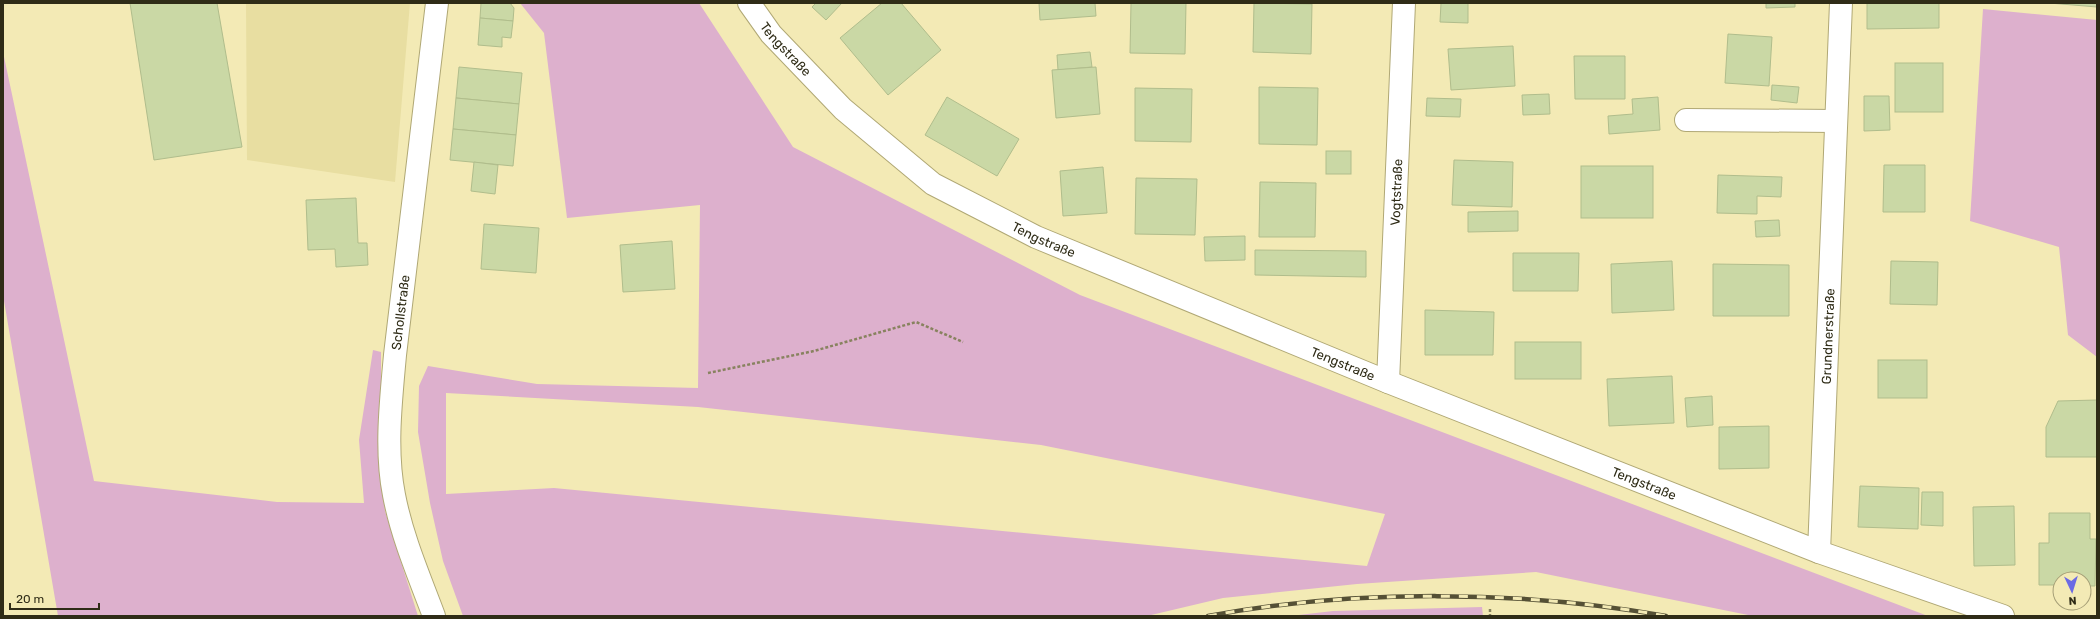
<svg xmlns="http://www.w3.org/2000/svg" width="2100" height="619" font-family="Rubik,sans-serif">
<rect width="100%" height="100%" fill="#f3eab5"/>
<polygon fill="#e8dea1" points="246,3 410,3 395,182 247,160"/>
<g fill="#ddb0cd" fill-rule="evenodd">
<path d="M520,3H699L793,147L1080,295L1928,616H1753L1536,572L1357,584L1223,598L1147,616H463L443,561L430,503L418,432L419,386L428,366L537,384L698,388L700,205L567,218L544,33ZM446,393L698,407L1041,445L1385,514L1367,566L554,488L446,494Z"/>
<polygon points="1983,9 2097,20 2097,357 2068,335 2059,247 1970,221"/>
<polygon points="3,52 94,481 277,502 364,503 359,440 373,350 381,352 381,460 385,511 418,616 58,616 3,295"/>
<polygon points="1482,607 1483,616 1290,616 1333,611"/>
</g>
<g fill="#cad8a5" stroke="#b0bd8c">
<polygon points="130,3 217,3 242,147 154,160"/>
<polygon points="481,3 510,3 514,8 513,21 480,18"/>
<polygon points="816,3 842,3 826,20 812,7"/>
<polygon points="882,3 901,3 941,50 888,95 840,38"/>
<polygon points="1039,3 1095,3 1096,16 1040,20"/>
<polygon points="1131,3 1186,3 1185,54 1130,53"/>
<polygon points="1254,3 1312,4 1311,54 1253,52"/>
<polygon points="1441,3 1468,3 1468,23 1440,22"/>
<polygon points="1766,3 1795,3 1795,7 1766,8"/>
<polygon points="1867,3 1939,3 1939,28 1867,29"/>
<polygon points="2049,3 2097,3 2097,7"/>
<polygon points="480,18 513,21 511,38 502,37 502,47 478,45"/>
<polygon points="1728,34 1772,37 1769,86 1725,83"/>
<polygon points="1513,46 1515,86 1451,90 1448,49"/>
<polygon points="1090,52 1092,67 1058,70 1057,55"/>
<polygon points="1574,56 1625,56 1625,99 1575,99"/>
<rect x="1895" y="63" width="48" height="49"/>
<polygon points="459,67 522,73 519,104 456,98"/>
<polygon points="1096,67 1100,114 1056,118 1052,70"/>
<polygon points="1772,85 1799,87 1797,103 1771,100"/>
<polygon points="1259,87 1318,88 1317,145 1259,144"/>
<polygon points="1135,88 1192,89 1191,142 1135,141"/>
<polygon points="1549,94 1550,114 1523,115 1522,95"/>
<polygon points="1864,96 1889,96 1890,130 1864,131"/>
<polygon points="947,97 1019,139 997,176 925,135"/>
<polygon points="1658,97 1660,130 1609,134 1608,116 1633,114 1632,99"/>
<polygon points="456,98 519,104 516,135 453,129"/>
<polygon points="1427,98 1461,99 1460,117 1426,116"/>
<polygon points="453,129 516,135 513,166 450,160"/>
<rect x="1326" y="151" width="25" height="23"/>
<polygon points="1454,160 1513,162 1512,207 1452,205"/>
<polygon points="474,162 498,165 495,194 471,191"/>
<polygon points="1884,165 1925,165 1925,212 1883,212"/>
<rect x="1581" y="166" width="72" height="52"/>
<polygon points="1103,167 1107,213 1063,216 1060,171"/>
<polygon points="1718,175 1782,177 1781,197 1757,196 1757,214 1717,213"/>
<polygon points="1136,178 1197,179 1195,235 1135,234"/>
<polygon points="1260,182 1316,183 1315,237 1259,237"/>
<polygon points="356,198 358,243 367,243 368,265 336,267 335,249 308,250 306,200"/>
<polygon points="1518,211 1518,231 1468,232 1468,212"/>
<polygon points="1779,220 1780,236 1756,237 1755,221"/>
<polygon points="484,224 539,228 536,273 481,269"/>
<polygon points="1245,236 1245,260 1205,261 1204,237"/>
<polygon points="672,241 675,289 623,292 620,245"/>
<polygon points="1255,250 1366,251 1366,277 1255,275"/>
<polygon points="1513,253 1579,253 1578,291 1513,291"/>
<polygon points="1672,261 1674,310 1612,313 1611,264"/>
<polygon points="1891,261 1938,262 1937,305 1890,304"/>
<polygon points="1713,264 1789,265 1789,316 1713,316"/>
<polygon points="1425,310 1494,312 1493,355 1425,355"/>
<rect x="1515" y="342" width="66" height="37"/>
<rect x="1878" y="360" width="49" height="38"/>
<polygon points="1672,376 1674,423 1609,426 1607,379"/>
<polygon points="1712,396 1713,425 1687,427 1685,398"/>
<polygon points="2097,400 2097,457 2046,457 2046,427 2058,401"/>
<polygon points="1769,426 1769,468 1719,469 1719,427"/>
<polygon points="1860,486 1919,488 1918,529 1858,527"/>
<polygon points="1922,492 1943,492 1943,526 1921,525"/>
<polygon points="2014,506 2015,565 1974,566 1973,507"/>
<polygon points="2049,513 2090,513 2090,539 2096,539 2095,586 2084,586 2084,579 2060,579 2060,585 2039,585 2039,543 2049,543"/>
</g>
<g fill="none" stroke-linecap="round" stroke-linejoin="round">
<defs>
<g id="minor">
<path id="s1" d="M749,3L771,34L843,109L933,184L1036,237L1388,382L1819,552L2003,616"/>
<polyline points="1686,120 1836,121"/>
<path id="s2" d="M1388,382L1404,3"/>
<path id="s3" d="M1819,552L1841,3"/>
<path id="s4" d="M434,616C419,576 402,537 394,495C385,450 391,400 395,355L437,3"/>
</g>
</defs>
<use href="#minor" stroke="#b0a875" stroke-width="24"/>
<g stroke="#88825f" stroke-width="2.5" stroke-dasharray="3 2" stroke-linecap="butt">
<polyline points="708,373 814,351 916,322 963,342"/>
<polyline points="1490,609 1490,616"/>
</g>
<use href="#minor" stroke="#fff" stroke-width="22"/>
<defs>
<path id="rail" d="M1208,616C1353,589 1521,590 1666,616"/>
</defs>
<use href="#rail" stroke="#555035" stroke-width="4.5"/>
<use href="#rail" stroke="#f3eab5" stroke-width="3" stroke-dasharray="9" stroke-linecap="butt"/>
</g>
<g text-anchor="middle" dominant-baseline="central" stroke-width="3" stroke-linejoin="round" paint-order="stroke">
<g font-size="13" fill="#2f2c17" stroke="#f3eab5">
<text stroke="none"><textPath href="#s1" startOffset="59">Tengstraße</textPath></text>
<text stroke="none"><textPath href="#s2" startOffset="190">Vogtstraße</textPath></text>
<text stroke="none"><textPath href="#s1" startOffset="383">Tengstraße</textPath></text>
<text stroke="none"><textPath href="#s4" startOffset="311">Schollstraße</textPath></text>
<text stroke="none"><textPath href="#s3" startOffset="216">Grundnerstraße</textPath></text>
<text stroke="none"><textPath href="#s1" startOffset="707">Tengstraße</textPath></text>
<text stroke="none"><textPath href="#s1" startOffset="1031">Tengstraße</textPath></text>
</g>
</g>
<rect width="2100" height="619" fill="none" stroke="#2f2c17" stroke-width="8"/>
<g transform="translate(2072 591) rotate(176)"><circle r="19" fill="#f3eab5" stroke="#a59e76"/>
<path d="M0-3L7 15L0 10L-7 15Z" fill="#6c6ae4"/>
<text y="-6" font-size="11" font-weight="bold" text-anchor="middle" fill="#2f2c17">N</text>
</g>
<path d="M10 603v6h89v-6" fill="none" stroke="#2f2c17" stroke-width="2"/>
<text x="16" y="603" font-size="12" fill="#2f2c17" stroke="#f3eab5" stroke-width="3" paint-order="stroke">20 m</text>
</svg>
